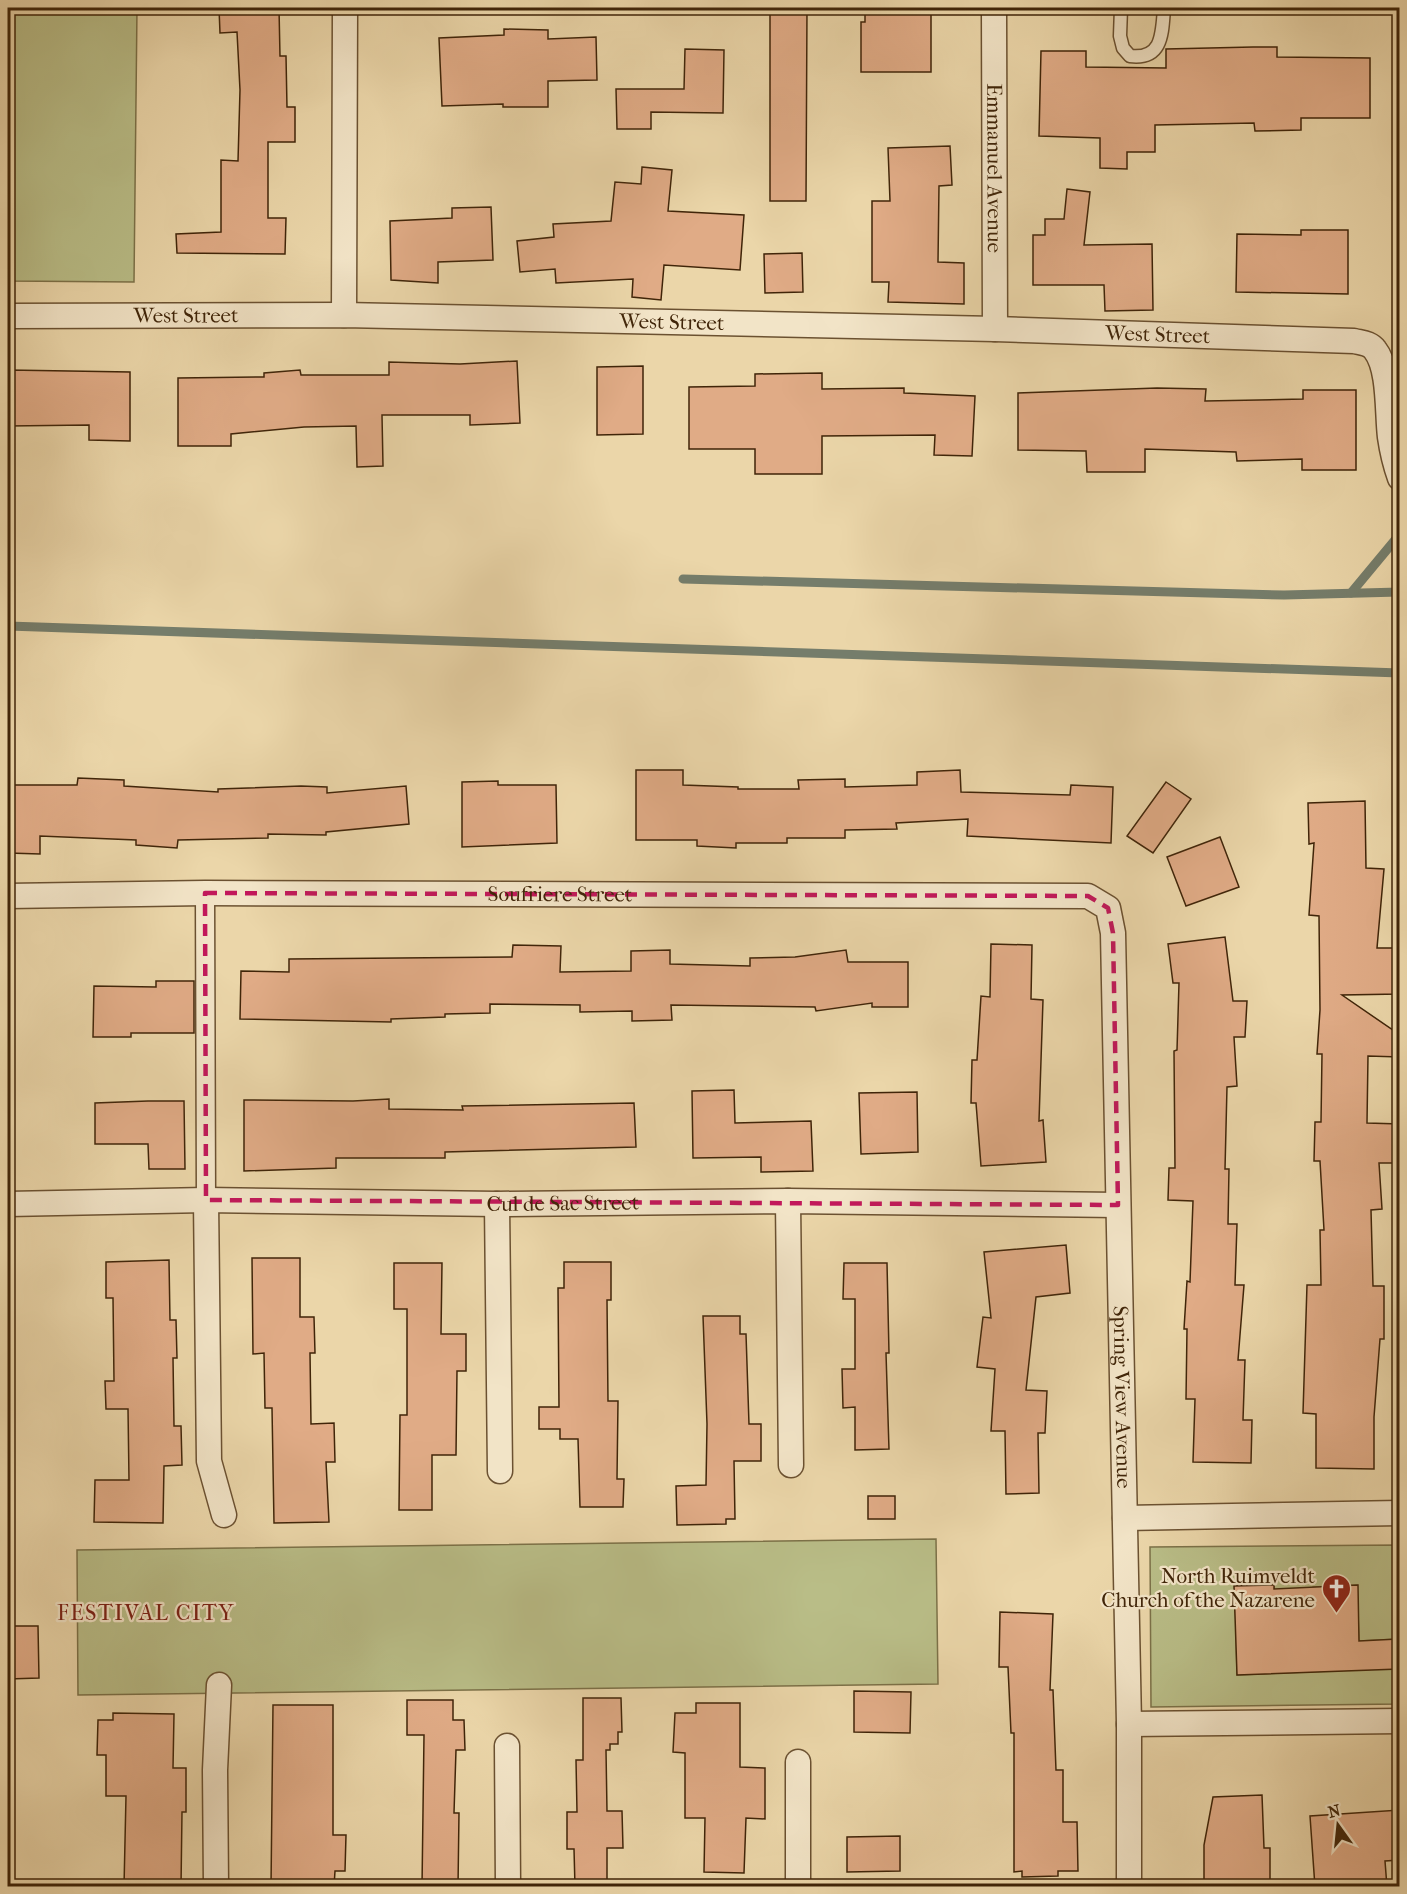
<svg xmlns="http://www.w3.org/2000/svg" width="1407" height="1894" font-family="'IM FELL French Canon',serif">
<rect width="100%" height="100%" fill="#ebd6a9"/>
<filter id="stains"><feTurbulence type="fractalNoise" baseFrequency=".00333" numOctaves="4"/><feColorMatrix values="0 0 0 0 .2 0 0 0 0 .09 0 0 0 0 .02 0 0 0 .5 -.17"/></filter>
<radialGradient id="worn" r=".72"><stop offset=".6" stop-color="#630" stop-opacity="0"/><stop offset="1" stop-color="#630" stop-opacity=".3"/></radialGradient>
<g fill="#b9bd87" stroke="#7c7148" stroke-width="1.5" fill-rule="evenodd">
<polygon points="8,8 137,8 134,282 8,281"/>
<polygon points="936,1539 938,1684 78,1695 77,1550"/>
<path d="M1399,1545V1704L1151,1707L1150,1547ZM1274,1585L1276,1644L1315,1643L1313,1587L1357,1585L1359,1641L1398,1639L1399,1668L1237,1675L1235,1586Z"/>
</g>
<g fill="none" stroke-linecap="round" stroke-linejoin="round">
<g stroke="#757d6b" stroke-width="9">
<polyline points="683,579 1284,595 1400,592"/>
<polyline points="1351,593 1400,534"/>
<polyline points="8,626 1400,673"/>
</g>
</g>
<g fill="#e0ab86" stroke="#402509" stroke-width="1.5">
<polygon points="219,8 279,8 280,56 286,56 287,107 295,107 295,142 268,142 268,218 286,218 285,254 177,253 176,234 221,232 221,160 238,161 240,90 237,32 220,33"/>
<polygon points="770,8 807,8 806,201 770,201"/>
<polygon points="865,8 931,8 931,72 861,72 861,22 865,22"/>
<polygon points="504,29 548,30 548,39 596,37 597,80 548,81 548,107 503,107 503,104 442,106 439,38 504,35"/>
<polygon points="1253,47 1277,47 1277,57 1370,58 1370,118 1301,118 1301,130 1255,131 1254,123 1155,125 1155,152 1127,152 1127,169 1100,168 1100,138 1039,136 1041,51 1086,51 1086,67 1166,68 1166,49"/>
<polygon points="685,49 724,50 723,113 651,112 651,129 617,129 616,89 684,89"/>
<polygon points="950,146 952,185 939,186 938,262 964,263 964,304 888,302 889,282 872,282 872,201 890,201 888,148"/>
<polygon points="642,167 672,170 668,211 744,215 740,270 664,265 661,300 632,297 633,279 556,283 555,269 520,272 517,241 554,237 553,224 611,221 615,182 641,184"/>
<polygon points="1067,189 1090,192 1084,245 1152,244 1153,310 1105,311 1104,285 1033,285 1033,235 1045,235 1045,219 1064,219"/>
<polygon points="491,207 493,260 438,262 438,283 391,280 390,221 452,218 452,208"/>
<polygon points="1301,230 1348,230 1348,294 1236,292 1237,234 1301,235"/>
<polygon points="802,253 803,292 765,293 764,254"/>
<polygon points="517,361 520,423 470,425 470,415 382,415 383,466 357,467 356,426 304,427 231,434 231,446 178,446 178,378 264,377 264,373 300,370 301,375 389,375 389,362 460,364"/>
<polygon points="643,366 643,434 597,435 597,367"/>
<polygon points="8,370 130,372 130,441 89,440 89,425 8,426"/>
<polygon points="822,373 822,389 904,388 904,393 975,396 972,456 934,455 935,435 822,436 822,474 755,474 755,449 689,449 689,387 755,386 755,374"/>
<polygon points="1157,388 1206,389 1205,401 1303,399 1303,390 1356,390 1356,470 1302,470 1302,459 1237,461 1236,452 1145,449 1145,472 1087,472 1086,451 1018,450 1018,393"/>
<polygon points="636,770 683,770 683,785 738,787 738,789 799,789 798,780 845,779 845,787 917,785 917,772 960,770 961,792 1070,795 1071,785 1113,787 1111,843 967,836 968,819 896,823 897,829 845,830 845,838 787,838 787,843 736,843 736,848 697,846 697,840 636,840"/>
<polygon points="78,778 124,780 124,786 218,792 218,789 301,786 327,787 327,793 406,786 409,824 326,832 326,835 268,834 268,838 178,840 177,848 136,845 136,840 40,836 40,854 8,853 8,785 77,785"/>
<polygon points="498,781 498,785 556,785 557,843 462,847 462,782"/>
<polygon points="1166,782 1191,799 1153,853 1127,836"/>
<polygon points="1365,801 1366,868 1384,869 1377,948 1400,948 1400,994 1342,995 1400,1035 1400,1057 1368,1056 1367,1123 1400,1124 1400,1163 1379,1163 1382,1209 1371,1210 1373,1286 1384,1286 1384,1339 1380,1339 1374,1417 1374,1469 1316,1468 1316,1414 1303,1413 1307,1285 1321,1285 1320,1230 1324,1230 1320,1161 1314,1161 1315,1122 1321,1122 1322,1054 1317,1054 1320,1010 1319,916 1309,915 1314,843 1309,844 1308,803"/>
<polygon points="1220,837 1239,887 1186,906 1167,857"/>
<polygon points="1225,937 1233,1001 1247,1001 1245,1037 1234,1037 1237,1086 1227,1087 1225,1169 1229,1169 1228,1224 1237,1224 1235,1285 1244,1285 1238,1360 1245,1360 1243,1420 1252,1420 1251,1463 1193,1462 1195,1399 1186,1399 1187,1329 1184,1329 1187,1281 1190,1282 1193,1201 1168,1200 1169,1168 1175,1168 1174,1051 1177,1050 1179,983 1173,983 1168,944"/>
<polygon points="991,944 1032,945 1031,999 1043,1000 1039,1121 1043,1120 1046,1162 981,1166 976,1103 971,1103 972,1060 977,1060 981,996 990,997"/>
<polygon points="513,945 561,946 560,972 631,971 631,951 670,950 670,964 750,966 750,958 795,957 846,950 848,962 908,962 908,1007 872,1007 872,1003 816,1011 815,1007 671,1005 672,1020 632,1021 632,1011 580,1012 580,1005 490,1004 490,1013 445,1014 445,1017 391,1019 391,1022 240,1019 241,971 289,972 289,959 512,957"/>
<polygon points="156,981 194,981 194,1033 131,1033 131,1037 93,1037 94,986 156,987"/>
<polygon points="734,1090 735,1123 811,1121 813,1171 761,1172 761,1157 693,1158 692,1091"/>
<polygon points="917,1092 918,1152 861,1154 859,1093"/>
<polygon points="389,1099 389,1109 463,1110 462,1106 634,1103 636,1147 445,1152 445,1158 336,1158 336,1168 244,1171 244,1100 353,1101"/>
<polygon points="148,1101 184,1101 185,1169 149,1169 148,1144 95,1144 95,1103"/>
<polygon points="1066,1245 1070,1293 1036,1297 1026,1390 1047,1391 1045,1433 1038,1433 1039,1493 1006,1494 1005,1431 991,1431 995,1369 977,1367 983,1317 991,1318 984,1252"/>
<polygon points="252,1258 300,1258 300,1317 314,1317 315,1353 310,1353 311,1424 334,1423 335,1462 326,1462 329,1522 274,1523 272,1408 265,1408 264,1353 253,1354"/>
<polygon points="169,1260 170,1320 176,1320 177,1358 173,1358 174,1426 181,1426 182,1465 164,1466 163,1523 94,1522 95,1480 129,1480 128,1409 106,1409 105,1381 114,1381 113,1298 106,1298 106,1262"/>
<polygon points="564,1262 611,1262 611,1300 607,1300 608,1401 618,1401 617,1479 624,1479 623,1507 580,1507 578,1439 560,1439 560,1429 539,1429 539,1407 559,1407 558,1288 564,1288"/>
<polygon points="394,1263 442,1263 441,1334 466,1334 466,1371 457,1371 456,1455 432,1455 432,1510 399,1510 400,1415 407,1415 407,1309 394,1309"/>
<polygon points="844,1263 887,1263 889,1353 886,1353 889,1449 855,1450 855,1407 843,1408 842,1369 855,1369 855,1299 843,1299"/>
<polygon points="703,1316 740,1316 740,1334 746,1334 749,1424 761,1424 761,1461 734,1461 735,1519 726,1519 726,1524 677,1525 676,1486 706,1485 707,1424"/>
<rect x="868" y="1496" width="27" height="23"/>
<polygon points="1274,1585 1274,1589 1358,1585 1359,1641 1398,1639 1399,1669 1237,1675 1234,1586"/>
<polygon points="1000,1612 1053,1614 1050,1690 1053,1690 1056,1770 1063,1770 1063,1822 1077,1822 1078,1871 1058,1871 1058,1876 1022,1877 1022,1871 1014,1872 1014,1733 1011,1733 1008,1667 999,1667"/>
<polygon points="8,1626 38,1626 39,1678 8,1679"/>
<polygon points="854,1691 911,1692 910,1733 854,1732"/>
<polygon points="583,1698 621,1698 622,1732 618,1732 618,1744 610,1744 610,1750 606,1750 607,1811 622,1811 623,1848 607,1848 607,1887 575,1887 574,1849 567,1849 567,1812 577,1812 576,1760 583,1760"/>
<polygon points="407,1700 453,1700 453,1720 464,1720 465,1750 456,1750 454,1813 459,1813 458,1887 422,1887 424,1735 407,1735"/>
<polygon points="696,1703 740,1703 740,1767 765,1768 765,1819 746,1818 744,1873 704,1872 705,1818 685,1818 685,1753 673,1752 675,1713 696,1713"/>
<polygon points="273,1705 333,1705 333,1835 346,1835 345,1871 335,1871 334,1887 271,1887"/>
<polygon points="113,1713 174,1714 173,1768 186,1768 186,1812 182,1812 181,1887 124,1887 126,1796 106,1796 106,1755 97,1755 98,1720 113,1720"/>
<polygon points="1262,1795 1264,1848 1270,1848 1270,1887 1204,1887 1204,1845 1213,1797"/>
<polygon points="1400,1810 1400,1860 1385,1861 1387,1887 1315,1887 1310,1816"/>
<polygon points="900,1836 900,1871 847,1872 847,1837"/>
</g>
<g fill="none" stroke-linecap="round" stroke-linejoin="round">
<defs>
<path id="service" d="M1121,8L1120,36L1123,48L1130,56C1163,60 1162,33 1164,8"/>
<polyline id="pedestrian" points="205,893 206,1200"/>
<g id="minor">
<path id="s1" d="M994,8L995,329"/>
<polyline points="344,315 345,8"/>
<path id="s2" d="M8,316L344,315L995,329L1354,341C1362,343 1370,343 1375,350C1390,369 1387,413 1390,437C1392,451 1395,464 1400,478"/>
<path id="s3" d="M8,896L205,893L1088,896L1108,908L1113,933L1129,1724V1886"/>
<polyline points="206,1200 209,1461 224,1515"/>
<polyline points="788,1201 791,1465"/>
<path id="s4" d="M8,1204L206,1200L497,1204L788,1201L1118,1205"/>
<polyline points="497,1204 500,1471"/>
<polyline points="1125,1518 1400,1513"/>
<polyline points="1129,1724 1400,1721"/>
<polyline points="507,1746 508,1886"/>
<polyline points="798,1762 798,1886"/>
<polyline points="216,1886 215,1770 219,1685"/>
</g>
</defs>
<use href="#service" stroke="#6b5131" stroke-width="15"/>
<use href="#pedestrian" stroke="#6b5131" stroke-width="21"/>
<use href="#minor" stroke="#6b5131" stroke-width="27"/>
<use href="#service" stroke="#f2e4c7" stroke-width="12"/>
<use href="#pedestrian" stroke="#f2e4c7" stroke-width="18"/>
<use href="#minor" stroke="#f2e4c7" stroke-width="24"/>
</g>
<path fill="none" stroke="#c2185b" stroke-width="4.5" stroke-dasharray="12 8" stroke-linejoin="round" d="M205,893L1088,896L1108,908L1113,933L1118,1205L206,1200Z"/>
<defs>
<symbol id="church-pin" viewBox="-11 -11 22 30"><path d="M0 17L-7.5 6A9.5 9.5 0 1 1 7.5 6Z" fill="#8f2418" stroke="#f2e4c7"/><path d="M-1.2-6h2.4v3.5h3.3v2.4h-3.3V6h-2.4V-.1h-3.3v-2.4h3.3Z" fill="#fff"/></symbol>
</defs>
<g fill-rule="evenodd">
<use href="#church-pin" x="1320" y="1572" width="33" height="45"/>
</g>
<g text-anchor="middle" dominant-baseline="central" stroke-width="4.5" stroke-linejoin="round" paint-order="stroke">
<g font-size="21" fill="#402509" stroke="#f2e4c7">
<text stroke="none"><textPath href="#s1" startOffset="160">Emmanuel Avenue</textPath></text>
<text stroke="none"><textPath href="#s2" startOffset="178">West Street</textPath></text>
<text stroke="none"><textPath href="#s2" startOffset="664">West Street</textPath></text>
<text stroke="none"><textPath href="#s2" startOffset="1150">West Street</textPath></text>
<text stroke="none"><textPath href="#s3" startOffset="552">Soufriere Street</textPath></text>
<text stroke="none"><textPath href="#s4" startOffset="555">Cul de Sac Street</textPath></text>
<text stroke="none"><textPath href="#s3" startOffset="1593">Spring View Avenue</textPath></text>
</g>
<g font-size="21" fill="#402509" stroke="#f2e4c7" text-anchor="end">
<text x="1315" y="1576">North Ruimveldt<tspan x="1315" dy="24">Church of the Nazarene</tspan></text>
</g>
<g font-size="22" letter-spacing="1.5" fill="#7a1f14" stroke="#f2e4c7">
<text x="146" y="1613">FESTIVAL CITY</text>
</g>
</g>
<rect width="1407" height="1894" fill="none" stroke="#ebd6a9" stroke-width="30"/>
<rect x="9" y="9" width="1389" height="1876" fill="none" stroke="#402509" stroke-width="3"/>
<rect x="15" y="15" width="1377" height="1864" fill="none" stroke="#402509" stroke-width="1.5"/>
<g transform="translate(1338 1825) rotate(345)" stroke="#f2e4c7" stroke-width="4.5" paint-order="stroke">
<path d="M0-4.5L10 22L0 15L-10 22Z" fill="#402509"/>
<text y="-9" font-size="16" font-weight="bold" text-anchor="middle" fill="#402509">N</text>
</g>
<rect width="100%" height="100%" filter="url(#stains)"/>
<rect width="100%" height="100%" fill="url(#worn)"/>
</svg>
